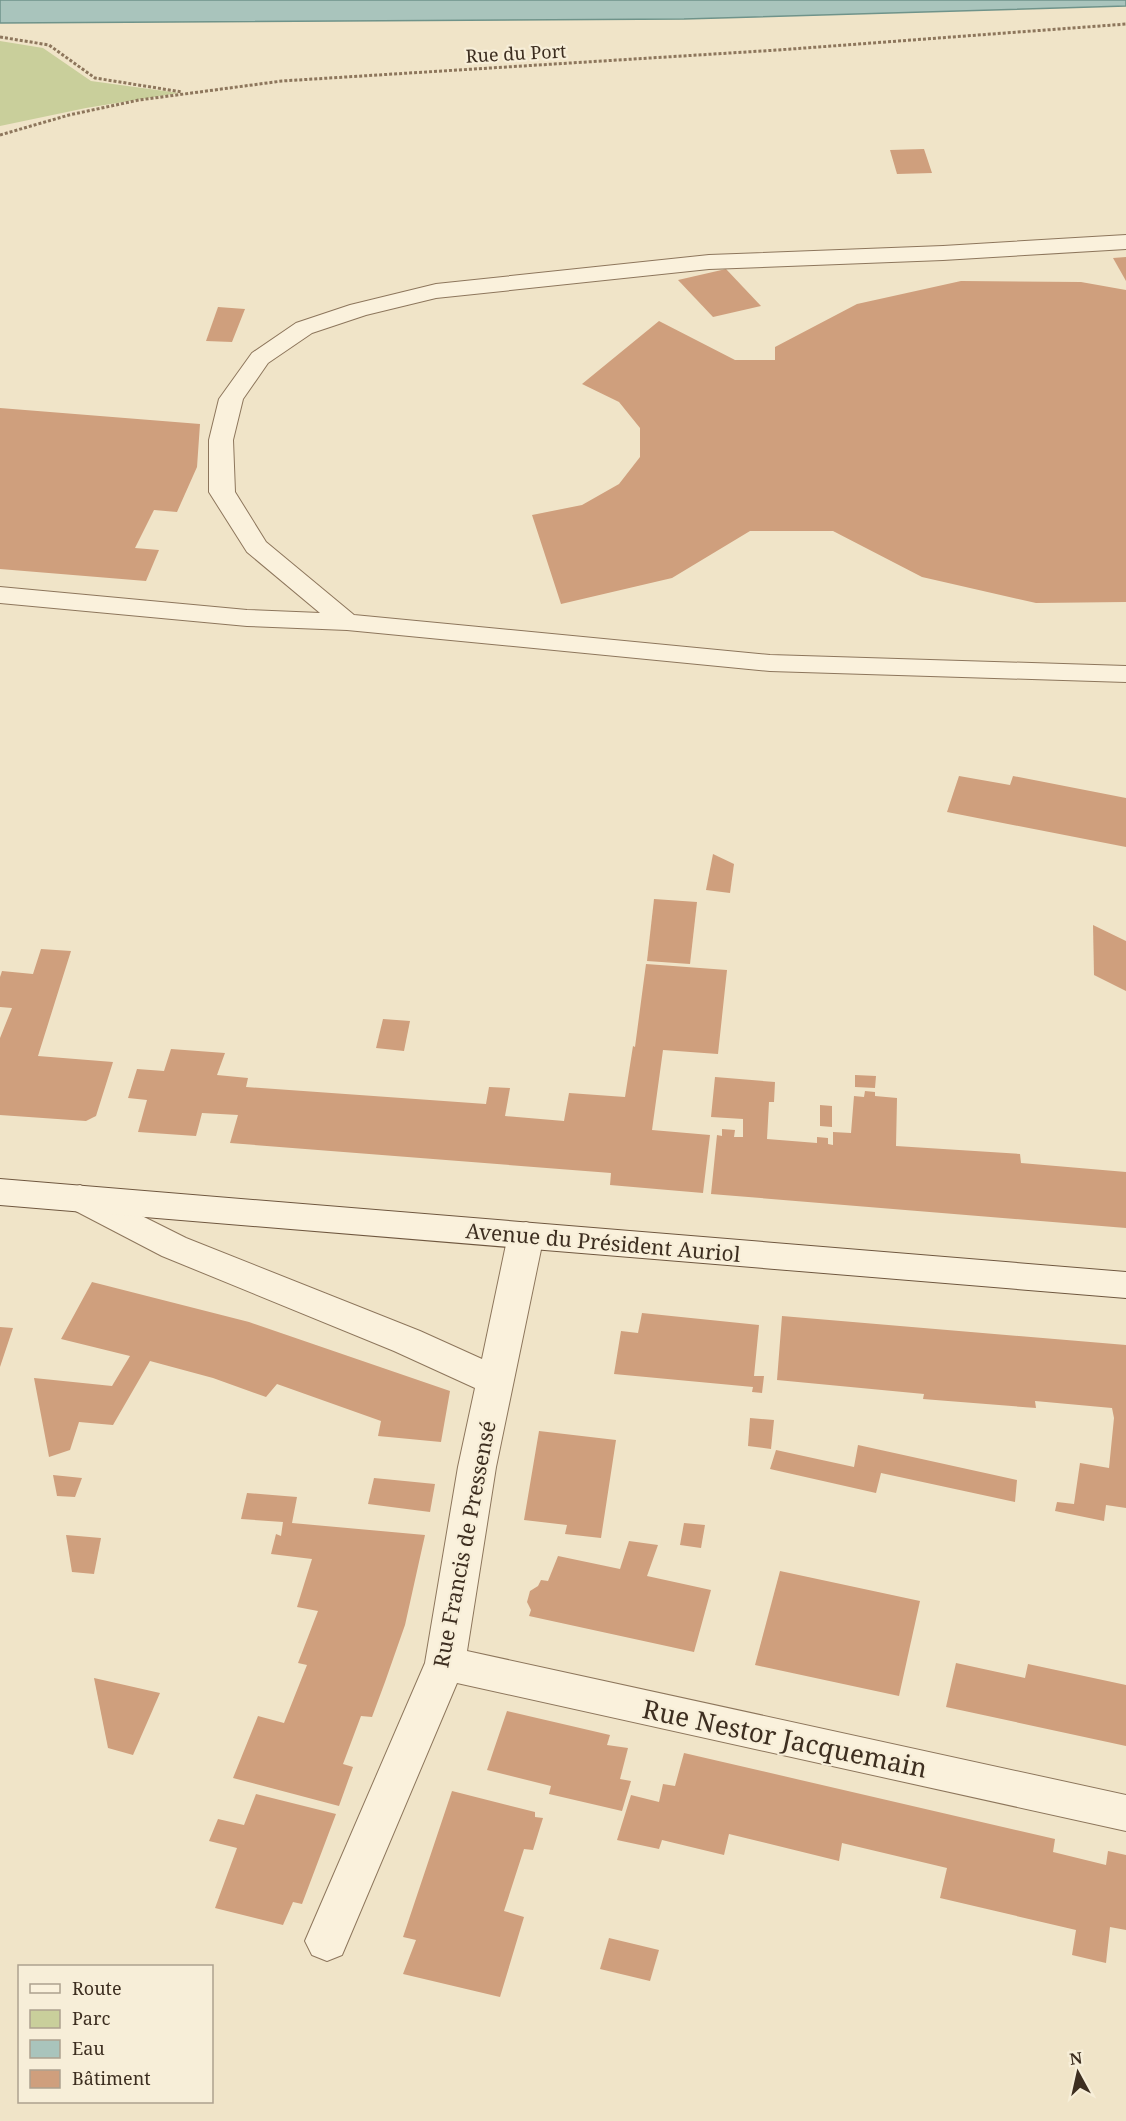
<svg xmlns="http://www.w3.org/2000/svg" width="1126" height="2121" font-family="'Noto Serif',serif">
<rect width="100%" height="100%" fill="#f0e4c8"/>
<polygon fill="#c9cf9b" points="0,41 43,48 91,81 179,93 86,108 0,126"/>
<polygon fill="#a9c4bc" stroke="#6f938a" stroke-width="1.5" points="0,0 1126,0 1126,6 684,19 0,23"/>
<g fill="#cf9f7d">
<polygon points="924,149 932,173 897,174 890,150"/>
<polygon points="1126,257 1126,281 1113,258"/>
<polygon points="726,269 761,306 713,317 678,280"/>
<polygon points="961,281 1081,282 1126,290 1126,602 1036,603 922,577 833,531 750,531 672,578 561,604 532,515 582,505 619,484 640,457 640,428 619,402 582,384 659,321 735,360 775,360 775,347 857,304"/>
<polygon points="218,307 245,309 232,342 206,341"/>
<polygon points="0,408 200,424 197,467 177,512 154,510 135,548 159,550 146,581 0,569"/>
<polygon points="959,776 1010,785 1013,776 1126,798 1126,847 947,812"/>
<polygon points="713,854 734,864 730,893 706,890"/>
<polygon points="654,899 697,902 690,964 647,961"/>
<polygon points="1093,925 1126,941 1126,991 1094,975"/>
<polygon points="41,949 71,951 38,1056 113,1062 96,1116 86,1121 0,1115 0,1038 12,1008 0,1007 0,977 2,971 33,974"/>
<polygon points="646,964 727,970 718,1054 663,1050 652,1130 710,1135 703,1193 610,1185 611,1173 230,1143 238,1115 202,1113 196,1136 138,1132 147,1100 128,1098 137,1069 164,1071 171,1049 225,1053 217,1075 248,1078 246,1087 486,1104 489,1087 510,1088 505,1116 564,1121 569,1093 625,1097 633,1046 635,1047"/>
<polygon points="383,1019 410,1021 404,1051 376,1048"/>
<polygon points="855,1075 876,1076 875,1088 855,1087"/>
<polygon points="715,1077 775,1082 774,1102 769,1102 767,1139 817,1143 817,1137 828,1138 828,1144 833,1145 833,1132 851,1133 854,1096 864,1097 865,1091 875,1092 875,1096 897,1098 896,1146 1020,1154 1021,1163 1126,1172 1126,1228 711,1194 717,1135 722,1136 722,1129 735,1130 734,1137 743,1137 743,1119 711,1117"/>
<polygon points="820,1105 832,1106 832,1127 820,1126"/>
<polygon points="92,1282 249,1322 450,1391 441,1442 378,1436 381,1421 277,1384 266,1397 213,1378 150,1361 113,1425 79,1422 70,1450 49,1457 34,1378 112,1386 130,1356 61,1339"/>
<polygon points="642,1313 759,1325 754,1376 764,1376 762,1393 752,1392 753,1387 614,1374 621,1331 638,1333"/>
<polygon points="782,1316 1126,1345 1126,1508 1106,1505 1104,1521 1055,1511 1057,1502 1074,1504 1080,1463 1109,1468 1114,1418 1112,1408 1035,1401 1036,1408 948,1401 923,1399 924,1394 777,1380"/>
<polygon points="0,1327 13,1328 0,1367"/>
<polygon points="750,1418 774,1420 771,1449 748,1446"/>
<polygon points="539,1431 616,1440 601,1538 565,1534 567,1525 524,1520"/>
<polygon points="858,1445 1017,1480 1015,1502 881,1473 876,1493 770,1469 776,1450 854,1467"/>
<polygon points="53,1475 82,1478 75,1497 57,1496"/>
<polygon points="374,1478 435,1484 430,1512 368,1504"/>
<polygon points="247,1493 297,1497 292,1523 425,1535 405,1625 385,1682 372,1717 361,1716 343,1764 353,1767 339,1806 233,1778 258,1716 284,1723 307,1665 298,1663 318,1611 297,1607 312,1559 271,1554 276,1534 281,1536 283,1522 241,1519"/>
<polygon points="684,1523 705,1525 701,1548 680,1545"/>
<polygon points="66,1535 101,1538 94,1574 72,1572"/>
<polygon points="629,1541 658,1545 647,1576 711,1590 694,1652 529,1616 531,1610 527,1602 530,1591 538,1586 541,1580 548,1581 558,1556 620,1569"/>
<polygon points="780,1571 920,1601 899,1696 755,1665"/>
<polygon points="956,1663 1025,1678 1028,1664 1126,1685 1126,1746 946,1707"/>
<polygon points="94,1678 160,1693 133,1755 108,1748"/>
<polygon points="507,1711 610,1735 607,1745 628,1748 620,1779 631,1781 622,1811 549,1794 551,1786 487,1770"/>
<polygon points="684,1753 1055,1839 1053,1852 1106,1865 1108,1851 1126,1855 1126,1930 1110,1927 1106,1963 1072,1955 1076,1930 940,1898 947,1868 842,1843 839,1861 729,1834 724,1855 662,1840 659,1849 617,1840 631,1795 659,1802 663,1784 675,1786"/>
<polygon points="452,1791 535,1812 535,1817 543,1818 533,1850 524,1849 504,1911 524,1917 500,1997 403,1974 416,1940 403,1937"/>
<polygon points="256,1794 336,1814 302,1904 293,1902 283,1925 215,1908 237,1848 209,1841 218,1819 244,1825"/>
<polygon points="609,1938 659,1950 650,1981 600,1969"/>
</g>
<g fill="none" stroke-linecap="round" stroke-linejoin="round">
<defs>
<polygon id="lane" points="1126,235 1126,249 943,260 709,269 436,298 366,315 312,333 268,363 243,399 233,440 235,492 266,542 354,615 770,655 1126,666 1126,682 770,671 347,630 247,626 0,603 0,587 247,610 320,613 247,552 209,492 209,440 219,399 252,353 296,323 350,305 436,284 709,255 943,246"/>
<polygon id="street" points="80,1185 186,1238 420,1331 482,1359 508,1235 514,1226 526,1222 538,1226 544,1235 496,1467 467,1651 1126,1795 1126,1831 457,1683 342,1955 327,1961 312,1955 305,1941 425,1663 458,1467 475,1388 394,1351 162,1256 68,1207 63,1198 68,1189"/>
<polygon id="secondary" points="0,1179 1126,1272 1126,1298 0,1205"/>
</defs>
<use href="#lane" stroke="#8d765c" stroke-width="2"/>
<use href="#street" stroke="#8d765c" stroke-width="2"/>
<use href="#secondary" stroke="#6f573f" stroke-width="2"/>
<g stroke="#8d765c" stroke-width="3" stroke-dasharray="3 2" stroke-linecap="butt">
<polyline points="0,37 49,45 95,78 182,92"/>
<polyline points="0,135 69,115 139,100 282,81 778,50 1126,24"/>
</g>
<use href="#lane" fill="#faf1dc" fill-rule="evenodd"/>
<use href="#street" fill="#faf1dc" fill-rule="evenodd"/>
<use href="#secondary" fill="#faf1dc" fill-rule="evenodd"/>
</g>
<g text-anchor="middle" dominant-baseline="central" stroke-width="4.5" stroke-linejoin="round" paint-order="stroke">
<g font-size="18" fill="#3d2e20" stroke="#f7eed8">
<text transform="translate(516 53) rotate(-3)">Rue du Port</text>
</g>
<g font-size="21" fill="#3d2e20" stroke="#f7eed8">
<text transform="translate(603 1242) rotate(5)">Avenue du Président Auriol</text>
<text transform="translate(464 1544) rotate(-79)">Rue Francis de Pressensé</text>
</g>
<g font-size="26" fill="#3d2e20" stroke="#f7eed8">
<text transform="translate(785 1738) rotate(12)">Rue Nestor Jacquemain</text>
</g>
</g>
<rect x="18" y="1965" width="195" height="138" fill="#f7eed8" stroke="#ada18e" stroke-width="1.5"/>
<rect x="30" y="1984" width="30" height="9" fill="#faf1dc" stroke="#ada18e" stroke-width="1.5"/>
<text x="72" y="1995" font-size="18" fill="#3d2e20">Route</text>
<rect x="30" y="2010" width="30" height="18" fill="#c9cf9b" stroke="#ada18e" stroke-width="1.5"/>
<text x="72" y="2025" font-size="18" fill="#3d2e20">Parc</text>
<rect x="30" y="2040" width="30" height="18" fill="#a9c4bc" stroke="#ada18e" stroke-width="1.5"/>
<text x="72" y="2055" font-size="18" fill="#3d2e20">Eau</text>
<rect x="30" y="2070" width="30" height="18" fill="#cf9f7d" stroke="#ada18e" stroke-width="1.5"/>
<text x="72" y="2085" font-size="18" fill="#3d2e20">Bâtiment</text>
<g transform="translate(1078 2073) rotate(352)" stroke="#f7eed8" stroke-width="4.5" paint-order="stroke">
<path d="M0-4.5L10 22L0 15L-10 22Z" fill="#3d2e20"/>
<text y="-9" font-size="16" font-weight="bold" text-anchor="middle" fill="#3d2e20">N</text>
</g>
</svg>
